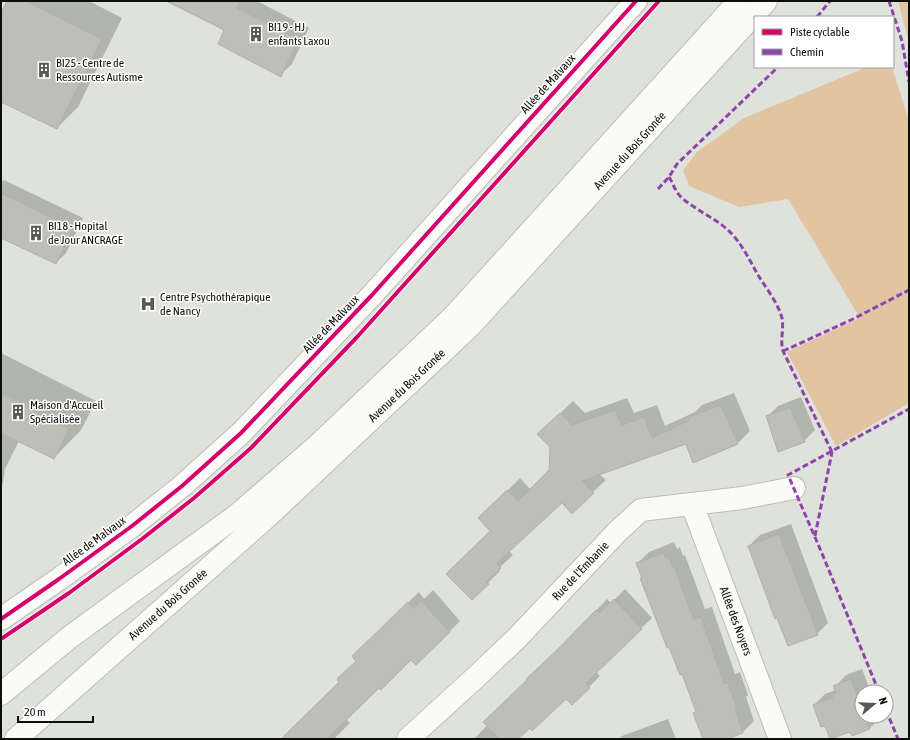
<svg xmlns="http://www.w3.org/2000/svg" width="910" height="740" font-family="'Asap Condensed',sans-serif">
<rect width="100%" height="100%" fill="#dfe2da"/>
<g fill="#e1c4a2">
<polygon points="898,1 909,1 909,42"/>
<polygon points="867,67 892,67 909,121 909,403 836,446 787,352 860,318 788,199 739,207 689,186 683,170 697,152 744,118"/>
</g>
<g fill="#0003">
<polygon points="8,1 89,1 122,18 78,107 57,128 1,100 1,16"/>
<polygon points="168,1 257,1 309,28 292,64 280,75 225,29"/>
<polygon points="4,180 83,218 66,253 56,263 1,237 1,183"/>
<polygon points="1,353 96,401 81,430 54,458 19,441 5,469 3,483 1,485 1,396 37,414 38,413 1,394"/>
<polygon points="734,393 750,431 738,443 694,461 686,442 599,474 606,480 593,492 562,502 509,551 513,555 498,569 500,571 472,599 491,531 492,506 520,478 531,490 550,470 551,447 539,434 573,401 585,413 627,398 634,413 657,405 665,426 695,412 702,405"/>
<polygon points="801,397 815,430 804,441 767,417 778,406"/>
<polygon points="791,524 828,623 817,634 749,546 760,535"/>
<polygon points="674,542 677,549 680,547 683,556 685,555 705,609 712,607 735,674 740,672 748,695 746,697 754,721 743,732 724,739 704,739 694,714 697,711 682,673 641,579 643,577 638,563 649,552"/>
<polygon points="625,589 652,618 596,672 600,676 589,687 572,703 566,697 517,739 465,739 475,738 607,599 611,603"/>
<polygon points="433,590 460,621 449,632 411,659 379,687 346,719 350,723 334,739 288,739 340,682 357,661 364,645 419,592 424,599"/>
<polygon points="862,669 871,692 862,692 862,716 881,717 870,728 852,735 851,731 825,725 814,705 825,694 836,690 835,687 846,675"/>
<polygon points="668,719 676,739 619,739 622,736"/>
</g>
<g fill="#bdbeb8" stroke="#b0b0aa">
<polygon points="7,1 26,1 102,39 57,129 1,102 1,13"/>
<polygon points="166,1 240,1 237,8 299,39 281,77 218,44 224,30"/>
<polygon points="1,193 73,228 56,264 1,238"/>
<polygon points="1,395 69,429 54,459 1,433"/>
<polygon points="721,405 738,444 693,463 686,444 582,481 594,493 572,514 562,503 497,563 501,568 486,582 489,584 472,600 446,574 490,531 478,518 507,490 518,501 549,470 550,447 537,434 560,413 572,425 615,410 622,425 644,417 652,438 690,420 689,417"/>
<polygon points="790,407 805,442 778,452 766,416"/>
<polygon points="779,534 818,635 788,646 777,618 775,619 748,546"/>
<polygon points="663,553 666,559 669,558 672,566 674,566 694,620 701,617 724,684 728,683 737,708 735,709 743,733 727,739 703,739 693,713 696,712 682,674 680,675 669,647 667,648 640,578 642,578 636,563"/>
<polygon points="614,599 642,629 586,683 590,688 572,705 566,699 532,731 530,728 518,739 499,739 483,722 527,680 526,679 556,651 596,610 599,613"/>
<polygon points="421,601 450,632 416,665 411,660 381,690 379,688 327,739 281,739 339,682 337,679 356,661 352,656 408,602 413,609"/>
<polygon points="851,679 862,707 862,716 865,716 870,729 852,736 850,732 830,739 825,726 821,727 813,705 833,697 832,695 836,693 833,686"/>
</g>
<g fill="none" stroke-linecap="round" stroke-linejoin="round">
<defs>
<g id="minor">
<path id="s1" d="M692,504L780,739"/>
<polyline points="1,619 59,579 132,526 182,486 241,433 372,295 636,1"/>
<path id="s2" d="M408,739L476,677L516,639L618,531L641,510L742,498L794,488"/>
</g>
<g id="major">
<polyline points="1,694 70,637 236,516 317,446 454,316 739,1"/>
<path id="s3" d="M16,739L269,515L470,326L766,1"/>
</g>
</defs>
<use href="#minor" stroke="#bbbdb7" stroke-width="24"/>
<use href="#major" stroke="#bbbdb7" stroke-width="24"/>
<use href="#minor" stroke="#fafbf9" stroke-width="22"/>
<use href="#major" stroke="#fafbf9" stroke-width="22"/>
<g stroke="#8e44ad" stroke-width="3" stroke-dasharray="6 3" stroke-linecap="butt">
<polyline points="889,1 902,41 909,82"/>
<polyline points="817,17 830,1"/>
<path d="M669,177C673,183 675,191 680,196C694,210 717,218 732,234C743,246 750,261 758,275C766,288 778,303 782,318C784,329 780,341 783,351L832,452"/>
<polyline points="658,189 669,177 677,164 778,67"/>
<polyline points="783,351 851,320 909,290"/>
<polyline points="815,536 832,452"/>
<polyline points="879,692 821,551 788,475 909,409"/>
<polyline points="886,710 898,739"/>
</g>
<defs>
<g id="cycleway">
<polyline points="1,619 59,579 132,526 182,486 241,433 372,295 636,1"/>
<polyline points="1,639 69,593 142,539 194,498 251,448 358,336 659,1"/>
</g>
</defs>
<use href="#cycleway" stroke="#fff" stroke-width="6"/>
<use href="#cycleway" stroke="#d6006c" stroke-width="4"/>
</g>
<defs>
<symbol id="building-bare" viewBox="-9 -9 18 18"><path d="M-4-6H4V6H1V3H-1V6H-4ZM-2.5-4.3h1.7v1.8h-1.7ZM.8-4.3h1.7v1.8H.8ZM-2.5-1h1.7V.8h-1.7ZM.8-1h1.7V.8H.8Z" fill="#565852" stroke="#fff" stroke-width="2.5" paint-order="stroke"/></symbol>
<symbol id="hospital-bare" viewBox="-9 -9 18 18"><path d="M-5-5h3v3.5h4V-5h3V5h-3V1.5h-4V5h-3Z" fill="#565852" stroke="#fff" stroke-width="2.5" paint-order="stroke"/></symbol>
</defs>
<g fill-rule="evenodd">
<use href="#building-bare" x="245" y="23" width="22" height="22"/>
<use href="#building-bare" x="33" y="59" width="22" height="22"/>
<use href="#building-bare" x="25" y="222" width="22" height="22"/>
<use href="#hospital-bare" x="137" y="293" width="22" height="22"/>
<use href="#building-bare" x="7" y="401" width="22" height="22"/>
</g>
<g text-anchor="middle" dominant-baseline="central" stroke-width="3" stroke-linejoin="round" paint-order="stroke">
<g font-size="12" fill="#0c0e09" stroke="#fff" text-anchor="start">
<text x="268" y="27">BI19 - HJ<tspan x="268" dy="14">enfants Laxou</tspan></text>
<text x="56" y="63">BI25 - Centre de<tspan x="56" dy="14">Ressources Autisme</tspan></text>
<text x="48" y="226">BI18 - Hopital<tspan x="48" dy="14">de Jour ANCRAGE</tspan></text>
<text x="160" y="297">Centre Psychothérapique<tspan x="160" dy="14">de Nancy</tspan></text>
<text x="30" y="405">Maison d'Accueil<tspan x="30" dy="14">Spécialisée</tspan></text>
</g>
<g font-size="12" fill="#0c0e09" stroke="#fff">
<text transform="translate(548 84) rotate(-48)">Allée de Malvaux</text>
<text stroke="none"><textPath href="#s3" startOffset="851">Avenue du Bois Gronée</textPath></text>
<text transform="translate(331 324) rotate(-46)">Allée de Malvaux</text>
<text stroke="none"><textPath href="#s3" startOffset="527">Avenue du Bois Gronée</textPath></text>
<text transform="translate(94 541) rotate(-36)">Allée de Malvaux</text>
<text stroke="none"><textPath href="#s2" startOffset="241">Rue de l'Embanie</textPath></text>
<text stroke="none"><textPath href="#s3" startOffset="203">Avenue du Bois Gronée</textPath></text>
<text stroke="none"><textPath href="#s1" startOffset="125">Allée des Noyers</textPath></text>
</g>
</g>
<rect width="910" height="740" fill="none" stroke="#0c0e09" stroke-width="4"/>
<rect x="754" y="16" width="140" height="52" fill="#ffffff" stroke="#9e9f9d"/>
<rect x="762" y="29" width="20" height="6" fill="#d6006c" stroke="#9e9f9d"/>
<text x="790" y="36" font-size="12" fill="#0c0e09">Piste cyclable</text>
<rect x="762" y="49" width="20" height="6" fill="#8e44ad" stroke="#9e9f9d"/>
<text x="790" y="56" font-size="12" fill="#0c0e09">Chemin</text>
<g transform="translate(874 704) rotate(71)"><circle r="19" fill="#ffffff" stroke="#9e9f9d"/>
<path d="M0-3L7 15L0 10L-7 15Z" fill="#565852"/>
<text y="-6" font-size="11" font-weight="bold" text-anchor="middle" fill="#0c0e09">N</text>
</g>
<path d="M18 716v6h75v-6" fill="none" stroke="#0c0e09" stroke-width="2"/>
<text x="24" y="716" font-size="12" fill="#0c0e09" stroke="#ffffff" stroke-width="3" paint-order="stroke">20 m</text>
</svg>
